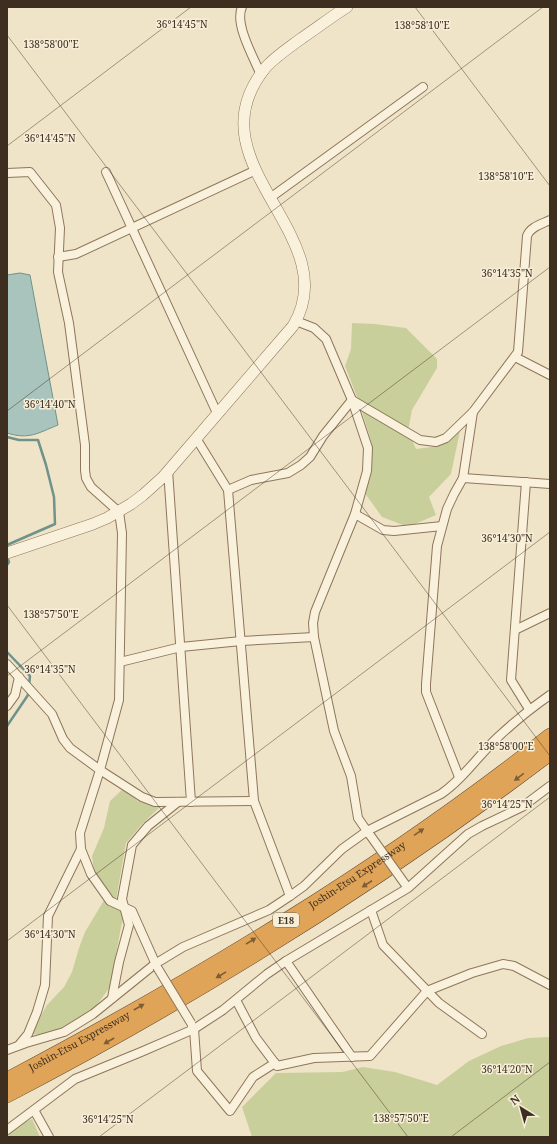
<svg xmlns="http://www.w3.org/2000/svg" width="557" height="1144" font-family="'Noto Serif',serif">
<rect width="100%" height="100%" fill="#f0e4c8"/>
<g fill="#c9cf9b">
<polygon points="352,323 375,324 406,328 437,359 437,368 412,410 408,431 416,449 438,446 460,431 451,474 429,497 436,515 408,527 382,517 364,492 371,475 372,444 359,402 345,366 351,349"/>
<polygon points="123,789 138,801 160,807 142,824 126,843 116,900 124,917 121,927 110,987 96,1006 65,1029 42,1035 31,1034 47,1005 64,987 72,972 79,948 85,932 106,897 95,878 92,856 104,828 110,801"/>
<polygon points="550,1037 550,1137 252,1137 242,1107 276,1073 342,1072 363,1067 395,1072 437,1085 469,1061 501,1046 528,1038"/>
<polygon points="32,1119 40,1137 7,1137 7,1130"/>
</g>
<path fill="#a9c4bc" stroke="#6f938a" d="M20,273L30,275L58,425C38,433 29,440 7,433V275Z"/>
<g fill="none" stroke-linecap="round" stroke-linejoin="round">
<g stroke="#6f938a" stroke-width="2.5">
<polyline points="7,437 19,440 38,440 46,465 54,497 55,524 7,545"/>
<polyline points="7,557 9,562 7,565"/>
<polyline points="7,652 30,676 29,685"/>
<polyline points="7,726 28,695 28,690"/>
</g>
<defs>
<g id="minor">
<path d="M242,7C234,24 254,58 261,75"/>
<polyline points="106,172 217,413"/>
<polyline points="7,173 30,172 56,205 60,228 58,272 69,323 85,445 85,470 86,478 91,487 119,512 122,533 119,700 100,770 80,833 81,849 48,916 45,985 37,1012 28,1034 19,1045"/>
<polyline points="270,198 423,87"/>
<polyline points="58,257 76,254 256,170"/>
<polyline points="296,321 314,328 326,339 352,400 368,448 367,471 355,514 315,612 313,623 314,637 334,731 351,776 358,818 369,834"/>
<polyline points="515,357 550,375"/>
<polyline points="196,438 228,490 254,801 290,896"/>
<polyline points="168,470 191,802"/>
<polyline points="463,478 550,484"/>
<polyline points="526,482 511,680 529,709"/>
<path d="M228,490L251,480L288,473L301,465L310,457L323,436L352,400L420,440L436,442L446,438L473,412L518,352L527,236C530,227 542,224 550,220"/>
<polyline points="355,514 383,530 394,531 442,526"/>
<polyline points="515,630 550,613"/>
<polyline points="120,662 181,647 241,641 314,637"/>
<polyline points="7,664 52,714 63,739 70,748 100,770 142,797 155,802 254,801"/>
<polyline points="7,706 15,695 19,677"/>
<polyline points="459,777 426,692 426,684 437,546 447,509 454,494 463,478 473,412"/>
<polyline points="81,849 91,874 110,901 132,911 157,967"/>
<polyline points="371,910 383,945 439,1003 482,1034"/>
<polyline points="286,961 352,1057"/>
<polyline points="112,998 119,962 129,925 122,899 132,845 148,826 178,802"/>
<polyline points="236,1000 256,1038 277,1066 314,1058 370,1056 427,991 472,973 503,964 514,966 550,985"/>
<polyline points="192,1026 194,1029 197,1071 230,1111 253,1077 275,1063"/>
<path d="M7,1050L26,1043L64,1032L93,1014L155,964L183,947L269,910L290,896L304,886L342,849L367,831L441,794C463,779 478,756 497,738C514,722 531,708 550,695"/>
<polyline points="34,1110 49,1137"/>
<polyline points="7,1130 75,1079 141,1052 194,1029 223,1010 267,974 286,961 408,888 468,834 482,826 522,807 550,786"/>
</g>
<path id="tertiary" d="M7,553L93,524L107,518L131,504L143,495L163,477L293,326C348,235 187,163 266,67C276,56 290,47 302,38C317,28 331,17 347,7"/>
<g id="motorway">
<path id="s1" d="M7,1080C196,980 382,869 550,736"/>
<path d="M7,1095C197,996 379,882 550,753"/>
</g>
</defs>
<use href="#minor" stroke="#8d765c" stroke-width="10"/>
<use href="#tertiary" stroke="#8d765c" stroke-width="12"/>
<use href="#motorway" stroke="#5b4430" stroke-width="16"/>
<use href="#minor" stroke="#faf1dc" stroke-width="8"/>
<use href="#tertiary" stroke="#faf1dc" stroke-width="11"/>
<use href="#motorway" stroke="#e0a458" stroke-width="15"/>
<defs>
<g id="minor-bridge">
<polyline points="370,835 405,884"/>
<polyline points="157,967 191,1023"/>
</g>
</defs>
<use href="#minor-bridge" stroke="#8d765c" stroke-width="10" stroke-linecap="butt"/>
<use href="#minor-bridge" stroke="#faf1dc" stroke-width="8"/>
</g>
<defs><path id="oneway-solid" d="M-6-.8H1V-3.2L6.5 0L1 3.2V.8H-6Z"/></defs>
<g fill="#7e5d36">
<use href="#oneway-solid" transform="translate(519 777) rotate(143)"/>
<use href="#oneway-solid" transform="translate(419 832) rotate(-35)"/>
<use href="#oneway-solid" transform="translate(367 884) rotate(147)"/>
<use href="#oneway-solid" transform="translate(251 941) rotate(-32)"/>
<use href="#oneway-solid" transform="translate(221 975) rotate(149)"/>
<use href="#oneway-solid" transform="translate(139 1007) rotate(-30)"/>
<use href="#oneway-solid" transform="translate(109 1041) rotate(150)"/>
</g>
<path fill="none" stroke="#3d2e20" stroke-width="1" stroke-opacity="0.45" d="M415,7L550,186M7,35L550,756M7,146L191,7M7,411L543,7M7,605L408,1137M7,676L550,267M7,941L550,532M99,1137L550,797M451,1137L550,1062"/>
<g text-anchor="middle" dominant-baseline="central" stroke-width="3" stroke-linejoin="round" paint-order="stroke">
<rect fill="#f7eed8" stroke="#756857" stroke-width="1" x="273" y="913" width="26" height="14" rx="3"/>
<g font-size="9" font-weight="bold" fill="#3d2e20">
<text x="286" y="920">E18</text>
</g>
<g font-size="10" fill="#3d2e20" stroke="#f7eed8">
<text stroke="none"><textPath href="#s1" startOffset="406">Joshin-Etsu Expressway</textPath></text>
<text stroke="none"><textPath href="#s1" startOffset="82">Joshin-Etsu Expressway</textPath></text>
</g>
</g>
<g font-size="10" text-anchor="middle" fill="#3d2e20" stroke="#f7eed8" stroke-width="3" stroke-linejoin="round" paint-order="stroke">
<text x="182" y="28">36°14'45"N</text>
<text x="422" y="29">138°58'10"E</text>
<text x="51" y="48">138°58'00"E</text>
<text x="50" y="142">36°14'45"N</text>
<text x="506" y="180">138°58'10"E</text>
<text x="507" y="277">36°14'35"N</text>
<text x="50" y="408">36°14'40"N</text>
<text x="507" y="542">36°14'30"N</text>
<text x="51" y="618">138°57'50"E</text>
<text x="50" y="673">36°14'35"N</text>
<text x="506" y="750">138°58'00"E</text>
<text x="507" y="808">36°14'25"N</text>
<text x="50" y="938">36°14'30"N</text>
<text x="507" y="1073">36°14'20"N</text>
<text x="401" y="1122">138°57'50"E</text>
<text x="108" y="1123">36°14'25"N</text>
</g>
<rect width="557" height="1144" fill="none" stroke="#3d2e20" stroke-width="16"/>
<g transform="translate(521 1108) rotate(323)" stroke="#f7eed8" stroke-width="3" paint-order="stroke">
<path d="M0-3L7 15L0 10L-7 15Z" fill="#3d2e20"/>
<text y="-6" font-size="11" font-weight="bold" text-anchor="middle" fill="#3d2e20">N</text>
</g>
</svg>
